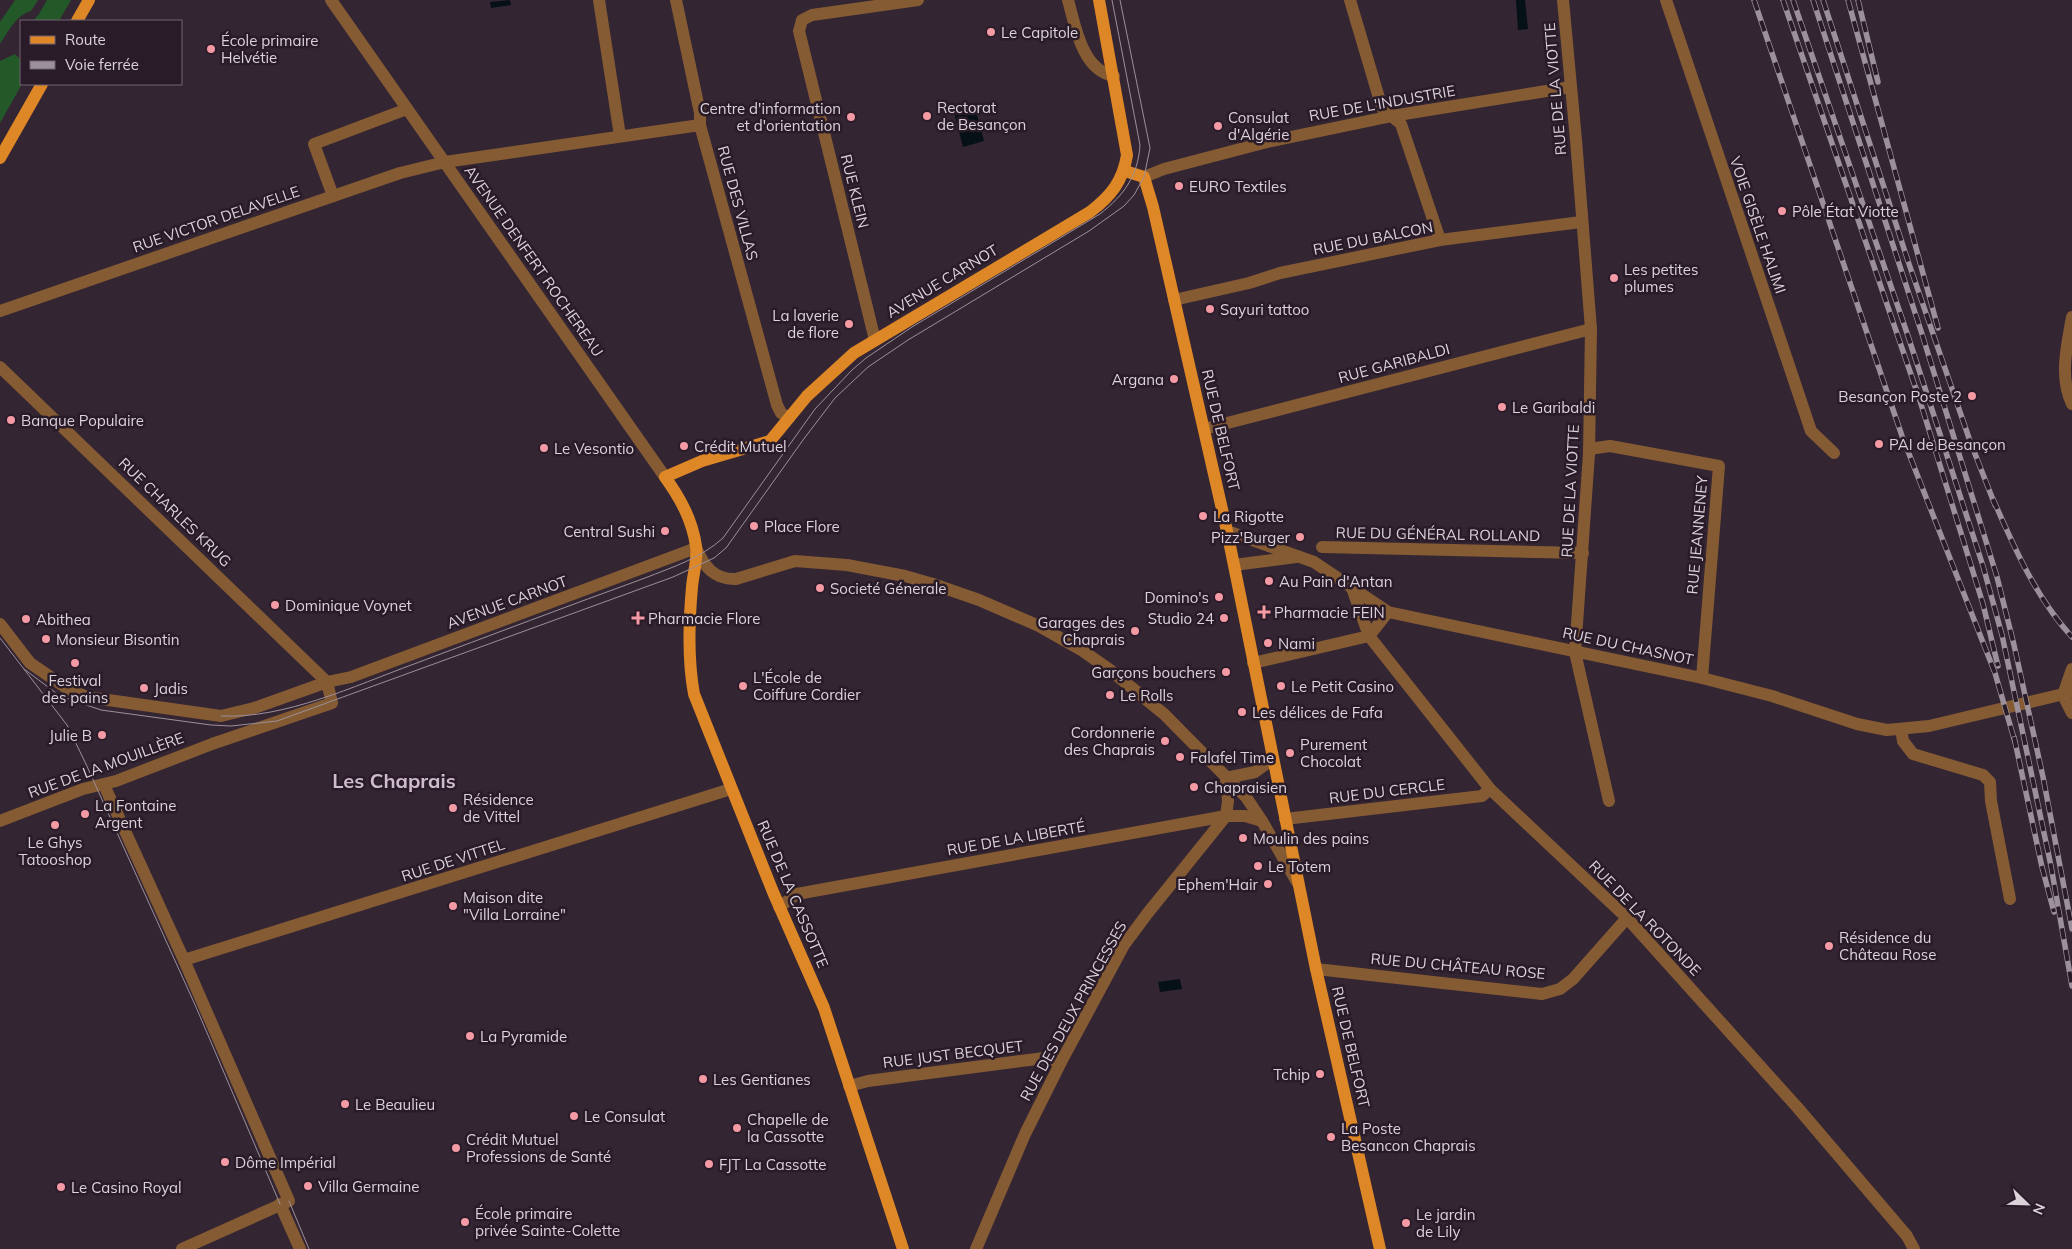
<svg xmlns="http://www.w3.org/2000/svg" width="2072" height="1249" font-family="Mulish,sans-serif">
<rect width="100%" height="100%" fill="#342533"/>
<g fill="#235828">
<path d="M15,0H38L31,11C15,16 9,31 0,44V22Z"/>
<polygon points="47,0 71,0 59,21 33,21 39,14"/>
<polygon points="15,54 21,60 22,84 0,123 0,61"/>
</g>
<g fill="#051117">
<polygon points="510,0 511,5 491,8 490,2"/>
<polygon points="1516,0 1525,0 1528,29 1518,30"/>
<polygon points="974,103 984,141 963,147 953,109"/>
<polygon points="1180,979 1182,989 1160,992 1158,982"/>
</g>
<g fill="none" stroke-linecap="round" stroke-linejoin="round">
<g stroke="#855b33" stroke-width="12">
<polyline points="331,0 665,477"/>
<polyline points="599,0 620,136"/>
<polyline points="676,0 700,113 700,125"/>
<path d="M1068,0C1075,25 1082,71 1114,76"/>
<polyline points="1350,0 1382,108 1401,124 1440,240"/>
<polyline points="1563,0 1576,140 1591,329 1589,454 1575,652 1609,801"/>
<polyline points="1666,0 1811,431 1834,453"/>
<polyline points="1144,177 1164,169 1267,142 1392,116 1571,87"/>
<polyline points="333,196 314,144 407,109"/>
<polyline points="1174,300 1249,283 1280,273 1440,240 1581,222"/>
<polyline points="0,311 400,173 445,162 700,125 777,405 781,413 789,418"/>
<path d="M2072,317C2067,345 2059,377 2072,404"/>
<polyline points="875,340 799,31 802,20 812,15 918,0"/>
<polyline points="0,367 327,682"/>
<polyline points="1204,429 1591,329"/>
<polyline points="1589,449 1610,446 1719,466 1702,678"/>
<polyline points="1227,531 1314,562 1388,612 1702,678 1772,696 1857,724 1887,730 1929,726 2072,692"/>
<polyline points="1322,547 1583,553"/>
<polyline points="1234,565 1296,557"/>
<polyline points="1388,612 1369,636 1490,789 1627,918 1797,1107 1907,1236 1914,1249"/>
<path d="M0,624L30,663L68,689L87,697L221,716L254,708L327,682L351,677L696,548C704,566 714,580 736,579L795,561L847,565L905,576L933,584L979,600L1039,626L1083,651L1110,670L1164,714L1246,797L1262,821L1297,882"/>
<polyline points="1253,663 1369,636 1352,588"/>
<polyline points="2063,695 2072,669"/>
<polyline points="2063,695 2072,713"/>
<polyline points="1901,729 1903,741 1913,754 1983,775 1990,782 1991,801 2010,899"/>
<polyline points="1226,778 1255,772 1273,759"/>
<polyline points="104,785 184,960 289,1201 182,1249"/>
<polyline points="1285,819 1482,796 1490,789"/>
<polyline points="0,821 83,789 116,781 212,744 332,703 327,682"/>
<polyline points="779,907 797,894 1226,816 1245,816 1262,821"/>
<polyline points="184,960 731,789"/>
<polyline points="1316,969 1542,994 1560,989 1573,979 1627,918"/>
<polyline points="849,1086 868,1081 1044,1058 1061,1062"/>
<polyline points="280,1204 300,1249"/>
<polyline points="976,1249 1025,1134 1061,1062 1124,945 1147,914 1226,816 1228,801 1226,778"/>
</g>
<g stroke="#de8726" stroke-width="12">
<polyline points="77,21 89,0"/>
<polyline points="0,158 42,84"/>
<polyline points="1125,171 1144,177 1153,207 1227,531 1316,969 1380,1249"/>
<path d="M903,1249L824,1008L773,892L694,694C688,662 689,620 692,587C693,574 698,559 696,546C692,519 680,498 665,477L702,461L770,441L807,396L854,353L1090,212C1111,196 1123,181 1127,155L1099,0"/>
</g>
<g stroke="#9c909a" stroke-width="1">
<polyline points="0,638 67,725 85,762 196,1007 280,1204"/>
<polyline points="24,669 60,696 101,710 211,725 231,726 277,721 673,577 714,558 726,548 803,440 835,398 868,367 908,340 1089,231 1124,206 1134,195 1144,177 1150,148 1120,0"/>
<path d="M221,716C285,719 354,686 414,664C491,635 568,606 645,578C673,567 701,558 723,538L815,409L852,370L866,358L912,327L1100,214C1124,195 1138,176 1140,145L1112,0"/>
<polyline points="289,1201 309,1249"/>
</g>
<defs>
<g id="rail">
<polyline points="1754,0 1902,436 1995,673 2015,742"/>
<polyline points="1783,0 1918,395"/>
<polyline points="1793,0 1908,336 1983,566 2002,635 2051,866 2072,986"/>
<polyline points="1813,0 1922,334 1997,577 2014,645 2043,777 2072,929"/>
<polyline points="1823,0 1908,261 1970,441 1995,505"/>
<polyline points="1848,0 1938,328"/>
<polyline points="1858,0 1878,82"/>
<polyline points="1916,388 1983,604 1998,666"/>
<path d="M1993,499C2014,547 2036,598 2072,637"/>
<polyline points="2014,737 2042,867 2054,912"/>
</g>
</defs>
<use href="#rail" stroke="#9c909a" stroke-width="5.5"/>
<use href="#rail" stroke="#2a1b29" stroke-width="4" stroke-dasharray="11" stroke-linecap="butt"/>
</g>
<g fill="#f49aa4" stroke="#2a1b29" stroke-width="2">
<circle cx="991" cy="32" r="5"/>
<circle cx="211" cy="49" r="5"/>
<circle cx="927" cy="116" r="5"/>
<circle cx="851" cy="117" r="5"/>
<circle cx="1218" cy="126" r="5"/>
<circle cx="1179" cy="186" r="5"/>
<circle cx="1782" cy="211" r="5"/>
<circle cx="1614" cy="278" r="5"/>
<circle cx="1210" cy="309" r="5"/>
<circle cx="849" cy="324" r="5"/>
<circle cx="1174" cy="379" r="5"/>
<circle cx="1972" cy="396" r="5"/>
<circle cx="1502" cy="407" r="5"/>
<circle cx="11" cy="420" r="5"/>
<circle cx="1879" cy="444" r="5"/>
<circle cx="684" cy="446" r="5"/>
<circle cx="544" cy="448" r="5"/>
<circle cx="1203" cy="516" r="5"/>
<circle cx="754" cy="526" r="5"/>
<circle cx="665" cy="531" r="5"/>
<circle cx="1300" cy="537" r="5"/>
<circle cx="1269" cy="581" r="5"/>
<circle cx="820" cy="588" r="5"/>
<circle cx="1219" cy="597" r="5"/>
<circle cx="275" cy="605" r="5"/>
<path d="M1261.5 604.5h5v5h5v5h-5v5h-5v-5h-5v-5h5z"/>
<path d="M635.5 610.5h5v5h5v5h-5v5h-5v-5h-5v-5h5z"/>
<circle cx="1224" cy="618" r="5"/>
<circle cx="26" cy="619" r="5"/>
<circle cx="1135" cy="631" r="5"/>
<circle cx="46" cy="639" r="5"/>
<circle cx="1268" cy="643" r="5"/>
<circle cx="75" cy="663" r="5"/>
<circle cx="1226" cy="672" r="5"/>
<circle cx="743" cy="686" r="5"/>
<circle cx="1281" cy="686" r="5"/>
<circle cx="144" cy="688" r="5"/>
<circle cx="1110" cy="695" r="5"/>
<circle cx="1242" cy="712" r="5"/>
<circle cx="102" cy="735" r="5"/>
<circle cx="1165" cy="741" r="5"/>
<circle cx="1290" cy="753" r="5"/>
<circle cx="1180" cy="757" r="5"/>
<circle cx="1194" cy="787" r="5"/>
<circle cx="453" cy="808" r="5"/>
<circle cx="85" cy="814" r="5"/>
<circle cx="55" cy="825" r="5"/>
<circle cx="1243" cy="838" r="5"/>
<circle cx="1258" cy="866" r="5"/>
<circle cx="1268" cy="884" r="5"/>
<circle cx="453" cy="906" r="5"/>
<circle cx="1829" cy="946" r="5"/>
<circle cx="470" cy="1036" r="5"/>
<circle cx="1320" cy="1074" r="5"/>
<circle cx="703" cy="1079" r="5"/>
<circle cx="345" cy="1104" r="5"/>
<circle cx="574" cy="1116" r="5"/>
<circle cx="737" cy="1128" r="5"/>
<circle cx="1331" cy="1137" r="5"/>
<circle cx="456" cy="1148" r="5"/>
<circle cx="225" cy="1162" r="5"/>
<circle cx="709" cy="1164" r="5"/>
<circle cx="308" cy="1186" r="5"/>
<circle cx="61" cy="1187" r="5"/>
<circle cx="465" cy="1222" r="5"/>
<circle cx="1406" cy="1223" r="5"/>
</g>
<g text-anchor="middle" dominant-baseline="central" stroke-width="5" stroke-linejoin="round" paint-order="stroke">
<g font-size="15" fill="#dcd2da" stroke="#2a1b29" text-anchor="start">
<text x="1001" y="32">Le Capitole</text>
<text x="221" y="40">École primaire<tspan x="221" dy="17">Helvétie</tspan></text>
<text x="937" y="107">Rectorat<tspan x="937" dy="17">de Besançon</tspan></text>
<text x="841" y="108" text-anchor="end">Centre d'information<tspan x="841" dy="17">et d'orientation</tspan></text>
<text x="1228" y="117">Consulat<tspan x="1228" dy="17">d'Algérie</tspan></text>
<text x="1189" y="186">EURO Textiles</text>
<text x="1792" y="211">Pôle État Viotte</text>
<text x="1624" y="269">Les petites<tspan x="1624" dy="17">plumes</tspan></text>
<text x="1220" y="309">Sayuri tattoo</text>
<text x="839" y="315" text-anchor="end">La laverie<tspan x="839" dy="17">de flore</tspan></text>
<text x="1164" y="379" text-anchor="end">Argana</text>
<text x="1962" y="396" text-anchor="end">Besançon Poste 2</text>
<text x="1512" y="407">Le Garibaldi</text>
<text x="21" y="420">Banque Populaire</text>
<text x="1889" y="444">PAI de Besançon</text>
<text x="694" y="446">Crédit Mutuel</text>
<text x="554" y="448">Le Vesontio</text>
<text x="1213" y="516">La Rigotte</text>
<text x="764" y="526">Place Flore</text>
<text x="655" y="531" text-anchor="end">Central Sushi</text>
<text x="1290" y="537" text-anchor="end">Pizz'Burger</text>
<text x="1279" y="581">Au Pain d'Antan</text>
<text x="830" y="588">Societé Génerale</text>
<text x="1209" y="597" text-anchor="end">Domino's</text>
<text x="285" y="605">Dominique Voynet</text>
<text x="1274" y="612">Pharmacie FEIN</text>
<text x="648" y="618">Pharmacie Flore</text>
<text x="1214" y="618" text-anchor="end">Studio 24</text>
<text x="36" y="619">Abithea</text>
<text x="1125" y="622" text-anchor="end">Garages des<tspan x="1125" dy="17">Chaprais</tspan></text>
<text x="56" y="639">Monsieur Bisontin</text>
<text x="1278" y="643">Nami</text>
<text x="1216" y="672" text-anchor="end">Garçons bouchers</text>
<text x="753" y="677">L'École de<tspan x="753" dy="17">Coiffure Cordier</tspan></text>
<text x="75" y="680" text-anchor="middle">Festival<tspan x="75" dy="17">des pains</tspan></text>
<text x="1291" y="686">Le Petit Casino</text>
<text x="154" y="688">Jadis</text>
<text x="1120" y="695">Le Rolls</text>
<text x="1252" y="712">Les délices de Fafa</text>
<text x="1155" y="732" text-anchor="end">Cordonnerie<tspan x="1155" dy="17">des Chaprais</tspan></text>
<text x="92" y="735" text-anchor="end">Julie B</text>
<text x="1300" y="744">Purement<tspan x="1300" dy="17">Chocolat</tspan></text>
<text x="1190" y="757">Falafel Time</text>
<text x="1204" y="787">Chapraisien</text>
<text x="463" y="799">Résidence<tspan x="463" dy="17">de Vittel</tspan></text>
<text x="95" y="805">La Fontaine<tspan x="95" dy="17">Argent</tspan></text>
<text x="1253" y="838">Moulin des pains</text>
<text x="55" y="842" text-anchor="middle">Le Ghys<tspan x="55" dy="17">Tatooshop</tspan></text>
<text x="1268" y="866">Le Totem</text>
<text x="1258" y="884" text-anchor="end">Ephem'Hair</text>
<text x="463" y="897">Maison dite<tspan x="463" dy="17">"Villa Lorraine"</tspan></text>
<text x="1839" y="937">Résidence du<tspan x="1839" dy="17">Château Rose</tspan></text>
<text x="480" y="1036">La Pyramide</text>
<text x="1310" y="1074" text-anchor="end">Tchip</text>
<text x="713" y="1079">Les Gentianes</text>
<text x="355" y="1104">Le Beaulieu</text>
<text x="584" y="1116">Le Consulat</text>
<text x="747" y="1119">Chapelle de<tspan x="747" dy="17">la Cassotte</tspan></text>
<text x="1341" y="1128">La Poste<tspan x="1341" dy="17">Besancon Chaprais</tspan></text>
<text x="466" y="1139">Crédit Mutuel<tspan x="466" dy="17">Professions de Santé</tspan></text>
<text x="235" y="1162">Dôme Impérial</text>
<text x="719" y="1164">FJT La Cassotte</text>
<text x="318" y="1186">Villa Germaine</text>
<text x="71" y="1187">Le Casino Royal</text>
<text x="475" y="1213">École primaire<tspan x="475" dy="17">privée Sainte-Colette</tspan></text>
<text x="1416" y="1214">Le jardin<tspan x="1416" dy="17">de Lily</tspan></text>
</g>
<g font-size="15" fill="#dcd2da" stroke="#2a1b29">
<text transform="translate(1555 89) rotate(-95)">RUE DE LA VIOTTE</text>
<text transform="translate(1382 103) rotate(-10)">RUE DE L'INDUSTRIE</text>
<text transform="translate(855 191) rotate(76)">RUE KLEIN</text>
<text transform="translate(738 203) rotate(75)">RUE DES VILLAS</text>
<text transform="translate(216 219) rotate(-19)">RUE VICTOR DELAVELLE</text>
<text transform="translate(1758 225) rotate(71)">VOIE GISÈLE HALIMI</text>
<text transform="translate(1373 238) rotate(-11)">RUE DU BALCON</text>
<text transform="translate(534 261) rotate(55)">AVENUE DENFERT ROCHEREAU</text>
<text transform="translate(942 281) rotate(-31)">AVENUE CARNOT</text>
<text transform="translate(1394 363) rotate(-15)">RUE GARIBALDI</text>
<text transform="translate(1221 430) rotate(77)">RUE DE BELFORT</text>
<text transform="translate(1570 491) rotate(-87)">RUE DE LA VIOTTE</text>
<text transform="translate(175 512) rotate(44)">RUE CHARLES KRUG</text>
<text transform="translate(1438 534) rotate(1)">RUE DU GÉNÉRAL ROLLAND</text>
<text transform="translate(1697 535) rotate(-85)">RUE JEANNENEY</text>
<text transform="translate(507 602) rotate(-20)">AVENUE CARNOT</text>
<text transform="translate(1628 646) rotate(12)">RUE DU CHASNOT</text>
<text transform="translate(106 765) rotate(-20)">RUE DE LA MOUILLÈRE</text>
<text transform="translate(1387 791) rotate(-7)">RUE DU CERCLE</text>
<text transform="translate(1016 838) rotate(-10)">RUE DE LA LIBERTÉ</text>
<text transform="translate(453 860) rotate(-18)">RUE DE VITTEL</text>
<text transform="translate(793 894) rotate(67)">RUE DE LA CASSOTTE</text>
<text transform="translate(1645 918) rotate(46)">RUE DE LA ROTONDE</text>
<text transform="translate(1458 966) rotate(5)">RUE DU CHÂTEAU ROSE</text>
<text transform="translate(1073 1011) rotate(-61)">RUE DES DEUX PRINCESSES</text>
<text transform="translate(1351 1047) rotate(77)">RUE DE BELFORT</text>
<text transform="translate(953 1054) rotate(-7)">RUE JUST BECQUET</text>
</g>
<g font-size="20" font-weight="bold" fill="#cebbcc" stroke="#2a1b29">
<text x="394" y="780">Les Chaprais</text>
</g>
</g>
<rect x="20" y="20" width="162" height="65" fill="#2a1b29" stroke="#716470"/>
<rect x="30" y="36" width="25" height="8" fill="#de8726" stroke="#716470"/>
<text x="65" y="45" font-size="15" fill="#dcd2da">Route</text>
<rect x="30" y="61" width="25" height="8" fill="#9c909a" stroke="#716470"/>
<text x="65" y="70" font-size="15" fill="#dcd2da">Voie ferrée</text>
<g transform="translate(2027 1204) rotate(113)" stroke="#2a1b29" stroke-width="4" paint-order="stroke">
<path d="M0-4L9 19L0 12L-9 19Z" fill="#dcd2da"/>
<text y="-8" font-size="14" font-weight="bold" text-anchor="middle" fill="#dcd2da">N</text>
</g>
</svg>
